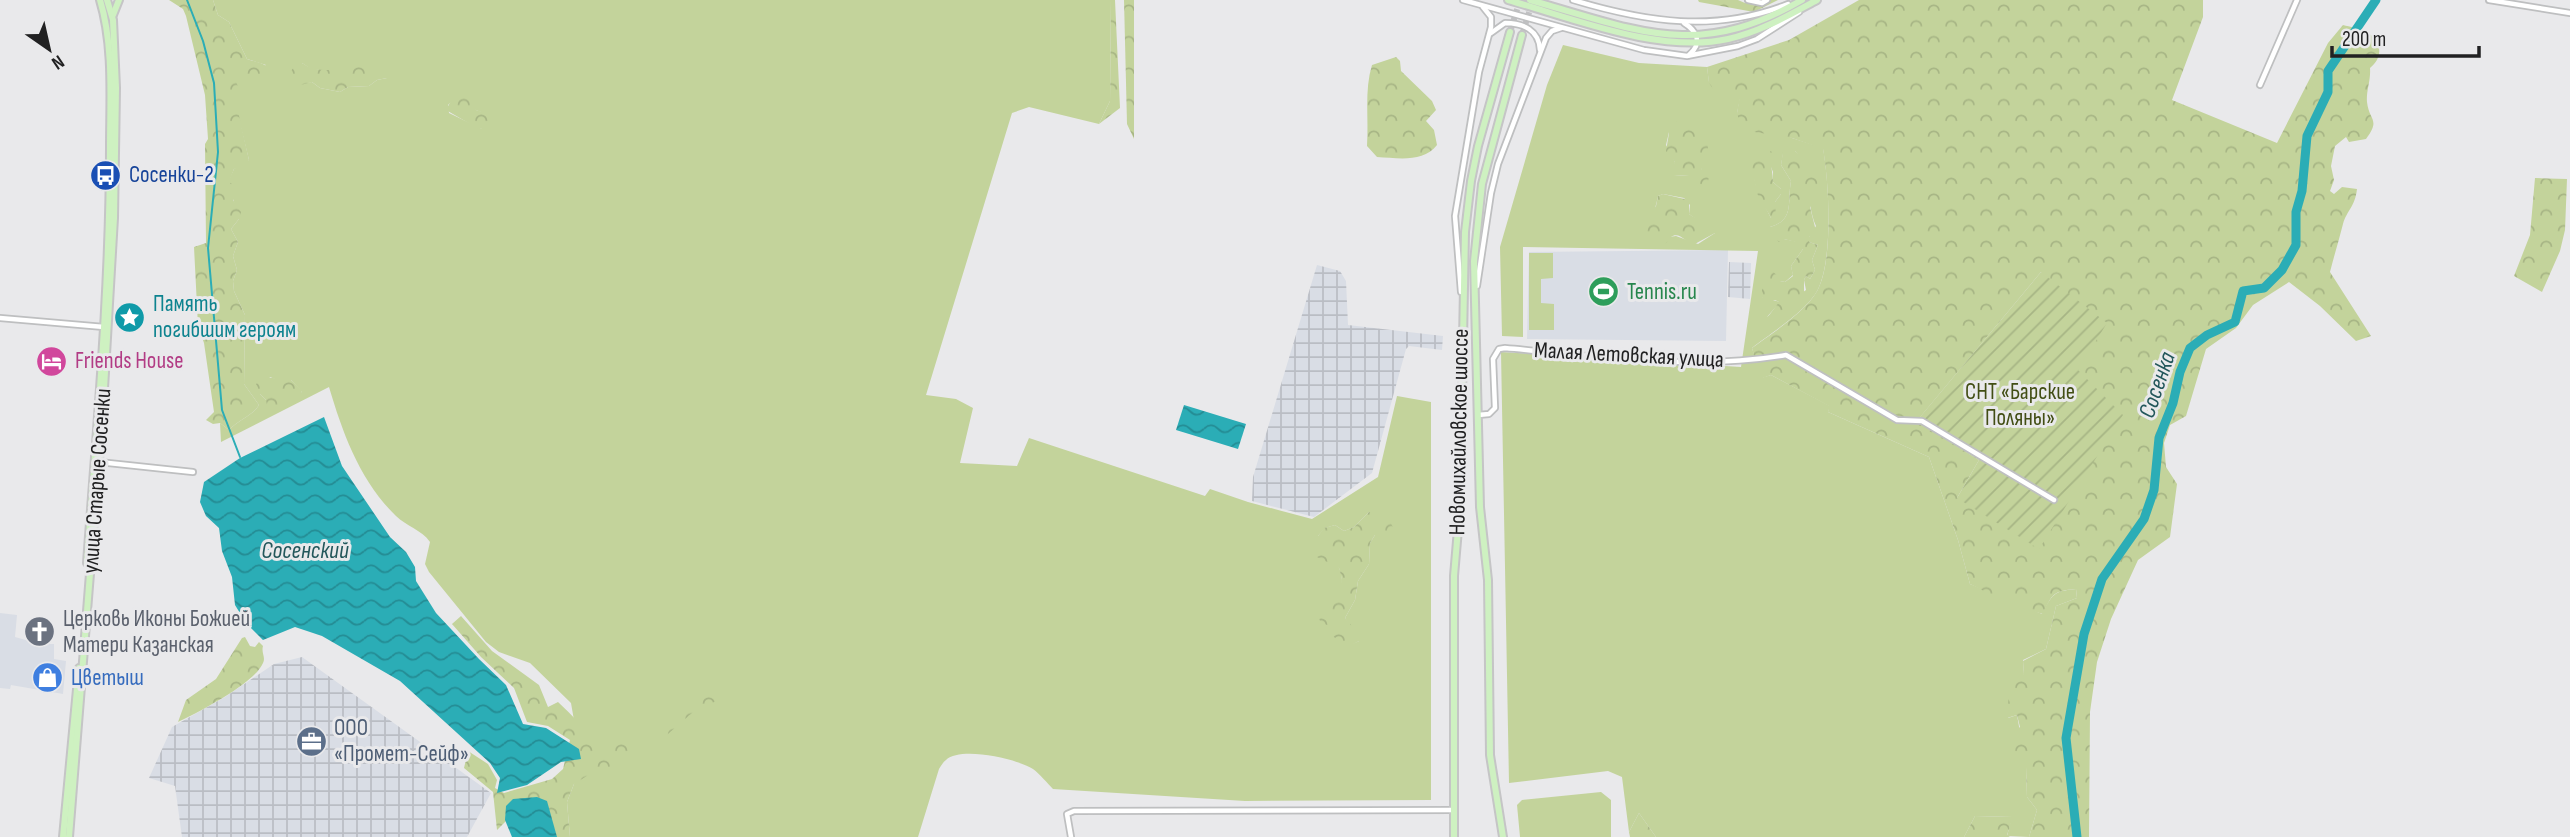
<svg xmlns="http://www.w3.org/2000/svg" width="2570" height="837" font-family="'Sofia Sans Condensed',sans-serif">
<defs>
<pattern id="industrial-grid" width="8" height="8" patternUnits="userSpaceOnUse" patternTransform="scale(1.75)"><rect width="8" height="8" fill="#d9dde5"/><path d="M0 4h8M4 0v8" fill="none" stroke="#babdc4"/></pattern>
<pattern id="forest-crowns" width="20" height="18" patternUnits="userSpaceOnUse" patternTransform="scale(1.75)"><rect width="20" height="18" fill="#c3d39b"/><path d="M2 6a3 3 0 1 1 6 0M12 15a3 3 0 1 1 6 0" fill="none" stroke="#a7b585"/></pattern>
<pattern id="garden-furrows" width="10" height="10" patternUnits="userSpaceOnUse" patternTransform="scale(1.75)"><rect width="10" height="10" fill="#c3d39b"/><path d="M-1 1l2-2M0 10L10 0M9 11l2-2" fill="none" stroke="#a7b585"/></pattern>
<pattern id="water-waves" width="16" height="10" patternUnits="userSpaceOnUse" patternTransform="scale(1.75)"><rect width="16" height="10" fill="#2badb6"/><path d="M0 5q4-4 8 0t8 0" fill="none" stroke="#248c94"/></pattern>
</defs>
<rect width="100%" height="100%" fill="#e9e9eb"/>
<g fill="#d9dde5">
<polygon points="1728,250 1726,341 1527,339 1529,252"/>
<polygon points="0,613 17,615 15,637 40,644 54,644 54,659 66,661 63,694 11,685 10,689 0,688"/>
</g>
<g fill="url(#industrial-grid)">
<polygon points="1729,262 1751,263 1750,299 1728,297"/>
<polygon points="1317,265 1340,271 1346,281 1348,325 1443,336 1442,350 1409,346 1406,349 1372,473 1314,517 1252,501 1253,477"/>
<polygon points="302,657 491,793 467,837 182,837 175,786 149,778 172,727 225,697 274,664"/>
</g>
<g fill="#c3d39b" fill-rule="evenodd">
<path d="M213,0H1111L1110,101L1099,124L1029,107L1012,113L926,395L956,399L973,408L960,463L1017,466L1029,438L1205,496L1210,489L1248,502L1312,519L1378,477L1397,396L1431,402V800L1245,801L1053,789C1047,783 1040,774 1033,769C1017,759 961,746 946,760C943,762 941,766 939,769L918,837H570L567,802L574,784L579,749L571,703L530,663L499,652L486,642L429,572L425,564L430,542C422,530 406,526 396,516C360,481 343,434 329,387L221,442L220,423L229,430C238,420 252,416 259,405L244,384L245,315L234,291L233,281L237,270L233,256L238,242L231,229L239,219L228,182L234,169L249,160L236,107V81L266,65L247,59L229,22L218,15ZM302,63L311,69L387,78L377,80L369,86L348,87L340,92L320,88L312,82L302,83ZM452,101L481,112L482,129L449,113L448,105ZM270,377L280,381L291,380L302,392L266,400L260,394ZM1369,512L1375,535L1370,543L1369,564L1358,581L1355,600L1345,618L1359,641L1350,645C1310,623 1341,614 1342,580C1342,565 1326,548 1318,536L1325,528L1335,525L1344,531L1354,527Z"/>
<path d="M1563,45L1639,63L1707,67L1709,82L1741,94L1737,113L1792,138L1823,148C1829,182 1833,255 1819,287C1811,308 1770,334 1752,348L1761,378L1771,375L1830,406L1828,412L1929,457L1958,540L1970,584L2042,614C2052,595 2053,591 2076,589L2077,598L2056,606L2046,649L2023,660L2024,674L2008,718L2017,715L2026,766L2027,797L2037,810L2029,837L2007,836L2012,817L1975,816L1964,837H1656L1639,813L1629,832L1622,777L1608,771L1509,783L1501,352L1741,367L1758,251L1523,247V337L1502,336L1500,247L1547,85ZM1669,132L1702,165L1701,170L1689,176L1674,175L1675,162L1666,145ZM1795,151C1810,167 1806,204 1816,226L1809,237V242L1818,245L1812,260L1815,270L1810,279L1806,276L1804,280L1806,290L1767,317L1780,302L1762,297V287L1780,281L1785,282L1793,275L1791,266L1803,249V243L1784,239L1770,227C1795,220 1787,202 1791,181L1781,165L1783,154ZM1769,162L1773,172V182L1781,189V194L1775,202L1771,218C1763,202 1755,191 1754,173ZM1663,194L1684,198L1690,205L1689,214L1715,233L1698,244L1676,236L1654,239C1646,226 1656,210 1658,196Z"/>
<polygon points="1529,253 1553,253 1553,278 1541,279 1541,303 1554,304 1554,330 1529,330"/>
<polygon points="1601,792 1611,800 1611,837 1520,837 1517,805 1522,800"/>
</g>
<g fill="url(#forest-crowns)" fill-rule="evenodd">
<path d="M169,0H213L218,15L229,22L247,59C259,63 270,63 272,77L260,84L236,82L245,101L237,107L249,160L245,167L234,169L229,182L241,190L233,200L241,212L239,219L231,229L238,242L233,256L237,270L233,281L234,291L245,315L244,384L259,405C252,416 238,420 229,430L220,423L213,424L206,420L214,412L204,343L198,326L194,247L206,243L205,144L208,139L205,95L186,16L183,9Z"/>
<polygon points="1111,0 1115,0 1120,108 1099,124 1110,101"/>
<polygon points="1124,0 1134,0 1134,139 1127,124"/>
<polygon points="1698,0 1738,0 1745,3 1760,3 1767,0 1778,0 1754,12 1699,2"/>
<path d="M1859,0H2203V17L2172,100L2277,143L2328,43L2343,25C2350,27 2359,28 2365,31C2382,40 2384,57 2370,68C2371,80 2366,91 2367,102C2369,121 2381,119 2366,139L2349,142L2346,137L2335,146L2331,166L2334,180L2330,191L2334,194L2342,187L2357,189C2355,207 2347,210 2343,224C2339,240 2334,256 2330,272L2371,336L2356,341L2320,306L2289,282L2253,305L2236,328L2206,349L2186,416L2170,425L2164,443L2166,467L2177,484L2170,537L2138,560L2111,619L2097,662L2090,712L2089,837H2029L2037,810L2027,797L2026,767L2016,763L2010,736L2020,727L2017,715L2007,718L2010,681L2024,674L2023,661L2046,649L2056,606L2077,598L2076,589C2053,591 2052,594 2043,614L2014,606L1970,584L1958,540L1929,457L1828,412L1829,406L1771,375L1760,379L1752,348C1771,334 1810,309 1819,287C1833,257 1829,182 1823,149L1792,138L1742,130L1737,113L1740,95L1716,93L1709,83L1707,67L1789,40ZM2041,272L2078,370L1957,498L1979,460L1916,422Z"/>
<path d="M1396,57L1400,61L1401,71L1432,101L1436,110L1426,121L1434,130L1437,145C1423,163 1398,158 1377,157L1367,146C1369,118 1364,91 1372,65Z"/>
<path d="M302,63C326,80 359,60 386,68L387,78L377,80L369,86L348,87L340,92L320,88L312,82L293,87L284,83L293,68Z"/>
<polygon points="458,94 468,97 476,110 486,113 490,123 482,129 477,128 446,110 453,97"/>
<path d="M1674,121C1693,124 1715,134 1706,159C1705,163 1703,166 1701,170L1709,173L1708,184L1695,189L1689,176L1674,175L1671,171L1675,162L1666,151L1669,133L1667,128Z"/>
<path d="M1756,147L1767,149L1772,152C1769,163 1773,171 1773,182L1781,189V194L1775,202L1776,216L1771,218C1768,211 1762,205 1759,198C1754,186 1755,175 1749,164L1752,150Z"/>
<path d="M1785,149L1795,151L1802,158L1812,159L1817,169L1818,201L1810,207L1816,231L1809,237V242L1818,245L1812,260L1815,270L1810,279L1806,276L1804,280V295L1790,311L1771,320L1767,318L1779,302L1775,300L1765,301L1762,297V287L1758,278L1761,269L1766,266L1778,276L1780,281L1785,282L1793,276L1791,266L1803,249V244L1784,239L1779,242L1768,232L1770,227C1795,220 1787,202 1791,181L1781,165L1783,151Z"/>
<polygon points="2535,178 2567,179 2565,230 2560,251 2542,292 2514,276 2530,235"/>
<path d="M1663,194L1689,200V214C1700,222 1707,221 1715,228V233L1693,245C1687,243 1679,231 1671,237C1669,239 1668,242 1665,244H1655L1651,235L1646,233L1645,228L1651,220L1650,214L1656,206L1658,196Z"/>
<path d="M264,377L291,380L302,391C297,401 278,411 268,410L266,400L260,394L256,384Z"/>
<polygon points="1369,512 1389,520 1394,529 1375,535 1370,543 1369,564 1358,581 1355,600 1345,618 1352,626 1361,630 1359,641 1350,646 1332,636 1328,626 1320,621 1317,611 1337,600 1342,579 1339,568 1315,556 1318,536 1324,528 1335,525 1344,531 1354,527"/>
<path d="M461,616L492,651L539,685L548,707L558,702C572,715 586,729 596,746L647,736L670,723L691,693L715,686L716,701L692,713L661,740L620,763L590,774L574,784L567,802L570,837H550L510,807L506,821L497,830L493,792L464,768L468,751L488,764L497,780L495,788L504,793L552,779L563,769L570,740L548,726L527,722L514,688L481,657L452,624Z"/>
<path d="M245,637L250,646L255,647L259,642L263,646C261,653 266,657 263,663C255,683 199,712 178,722L186,700L216,679L242,638Z"/>
<polygon points="1639,813 1656,837 1630,837 1629,832"/>
<polygon points="1975,816 2013,817 2007,835 2010,837 1964,837"/>
</g>
<polygon fill="url(#garden-furrows)" points="2041,272 2107,323 2078,370 2123,415 2039,549 1957,498 1979,460 1915,423"/>
<g fill="url(#water-waves)">
<polygon points="1184,405 1246,424 1238,449 1176,430"/>
<polygon points="324,417 342,466 390,537 406,552 415,567 416,581 436,613 479,659 506,685 523,724 546,728 579,749 581,759 561,762 527,785 497,793 500,778 490,763 400,681 322,636 295,627 263,640 246,623 235,605 232,577 222,551 219,528 206,516 200,502 204,482 240,458"/>
<polygon points="537,797 547,801 557,837 512,837 505,820 506,806 513,799"/>
</g>
<g fill="none" stroke-linecap="round" stroke-linejoin="round">
<polyline stroke="#2badb6" stroke-width="2" points="187,0 203,41 214,83 218,152 208,248 222,410 240,457"/>
<polyline stroke="#2badb6" stroke-width="9" points="2077,837 2066,738 2084,634 2102,579 2144,519 2154,490 2159,438 2173,403 2180,372 2190,348 2207,335 2235,322 2243,291 2264,288 2282,270 2296,245 2296,212 2302,191 2307,136 2328,92 2328,71 2376,0"/>
<g stroke="#c1c1c3" stroke-width="6" stroke-dasharray="6 3" stroke-linecap="butt">
<polyline points="1510,32 1520,0"/>
<polyline points="1522,35 1532,3"/>
</g>
<defs>
<g id="minor">
<polyline points="1463,0 1644,50 1687,56 1738,46 1757,39 1799,12"/>
<path d="M1573,0C1646,22 1715,33 1788,4"/>
<polyline points="1748,0 1762,3 1767,0"/>
<polyline points="2489,0 2570,13"/>
<path d="M1684,23C1697,31 1703,43 1689,55"/>
<path d="M1491,33L1505,23C1523,23 1539,30 1540,50"/>
<polyline points="2260,85 2297,0"/>
<polyline points="1477,286 1491,193 1498,164 1546,38 1552,31 1561,28"/>
<polyline points="1461,292 1455,216 1479,72 1491,27 1491,17 1483,7"/>
<polyline points="0,318 104,327"/>
<path d="M1478,415L1489,414L1495,408L1493,359L1499,349L1505,348C1597,356 1694,371 1786,355L1897,420L1922,421L2054,500"/>
<polyline points="99,462 193,472"/>
<polyline points="1071,837 1067,814 1074,811 1454,810"/>
</g>
<g id="major">
<path d="M1508,0C1575,19 1660,54 1728,39C1760,32 1789,15 1817,0"/>
<path d="M1530,0C1637,30 1697,61 1802,0"/>
<polyline points="113,15 119,0"/>
<path d="M87,563C97,425 110,287 110,148C110,100 114,46 100,0"/>
<polyline points="63,837 79,668"/>
<polyline points="69,837 102,423 114,218 116,88 113,20 107,0"/>
<polyline points="1454,837 1454,576 1460,506 1465,232 1471,181 1478,146 1510,32"/>
<polyline points="1503,837 1490,755 1488,580 1480,507 1474,261 1482,184 1522,35"/>
</g>
</defs>
<use href="#minor" stroke="#bebfc0" stroke-width="8"/>
<use href="#major" stroke="#c5c5c6" stroke-width="10"/>
<use href="#minor" stroke="#fff" stroke-width="4.5"/>
<use href="#major" stroke="#cef1c1" stroke-width="6"/>
</g>
<defs>
<symbol id="bus-disc" viewBox="-11 -11 22 22"><circle r="9.5" fill="#1a4fb4" stroke="#e9e9eb"/><path d="M-5-6H5V4H4V6H2V4H-2V6H-4V4H-5ZM-3.5-4V0h7V-4ZM-3.5 1.2v1.5H-2V1.2ZM2 1.2v1.5H3.5V1.2Z" fill="#fff"/></symbol>
<symbol id="stadium-disc" viewBox="-11 -11 22 22"><circle r="9.5" fill="#2e9e5b" stroke="#e9e9eb"/><path d="M0-5a6.5 5 0 1 0 0 10a6.5 5 0 1 0 0-10ZM-3.5-1.8h7v3.6h-7Z" fill="#fff"/></symbol>
<symbol id="sight-disc" viewBox="-11 -11 22 22"><circle r="9.5" fill="#0f9aa8" stroke="#e9e9eb"/><path d="M0-6L1.8-2.2L6-1.7L2.9 1.2L3.7 5.4L0 3.3L-3.7 5.4L-2.9 1.2L-6-1.7L-1.8-2.2Z" fill="#fff"/></symbol>
<symbol id="hotel-disc" viewBox="-11 -11 22 22"><circle r="9.5" fill="#d1479c" stroke="#e9e9eb"/><path d="M-6-4.5h1.5V1H6V5H4.5V3h-9V5H-6ZM-4 0a1.8 1.8 0 1 1 3.6 0ZM.5 0V-2.5h3Q6-2.5 6 0Z" fill="#fff"/></symbol>
<symbol id="church-disc" viewBox="-11 -11 22 22"><circle r="9.5" fill="#6b7280" stroke="#e9e9eb"/><path d="M-1.2-6h2.4v3.5h3.3v2.4h-3.3V6h-2.4V-.1h-3.3v-2.4h3.3Z" fill="#fff"/></symbol>
<symbol id="shop-disc" viewBox="-11 -11 22 22"><circle r="9.5" fill="#3f7fe0" stroke="#e9e9eb"/><path d="M-5-2.5h2.3a2.7 3.5 0 0 1 5.4 0H5L5.5 6h-11ZM-1.5-2.5h3a1.5 2.3 0 0 0-3 0Z" fill="#fff"/></symbol>
<symbol id="office-disc" viewBox="-11 -11 22 22"><circle r="9.5" fill="#5c6f8a" stroke="#e9e9eb"/><path d="M-6-3h4V-5.5h4V-3h4V5H-6ZM-1-4.5V-3h2v-1.5ZM-6 0V1H6V0Z" fill="#fff"/></symbol>
</defs>
<g fill-rule="evenodd">
<use href="#bus-disc" x="88" y="158" width="35" height="35"/>
<use href="#stadium-disc" x="1586" y="274" width="35" height="35"/>
<use href="#sight-disc" x="112" y="300" width="35" height="35"/>
<use href="#hotel-disc" x="34" y="344" width="35" height="35"/>
<use href="#church-disc" x="22" y="614" width="35" height="35"/>
<use href="#shop-disc" x="30" y="660" width="35" height="35"/>
<use href="#office-disc" x="294" y="724" width="35" height="35"/>
</g>
<g text-anchor="middle" dominant-baseline="central" stroke-width="6" stroke-linejoin="round" paint-order="stroke">
<g font-size="23" fill="#164399" stroke="#e9e9eb" text-anchor="start">
<text x="129" y="175">Сосенки-2</text>
</g>
<g font-size="23" fill="#27864d" stroke="#e9e9eb" text-anchor="start">
<text x="1627" y="292">Tennis.ru</text>
</g>
<g font-size="23" fill="#0d838f" stroke="#e9e9eb" text-anchor="start">
<text x="153" y="304">Память<tspan x="153" dy="26">погибшим героям</tspan></text>
</g>
<g font-size="23" fill="#212122" stroke="#e9e9eb">
<text transform="translate(1629 355) rotate(3)">Малая Летовская улица</text>
<text transform="translate(1459 432) rotate(-89)">Новомихайловское шоссе</text>
<text transform="translate(97 481) rotate(-86)">улица Старые Сосенки</text>
</g>
<g font-size="23" fill="#b23c85" stroke="#e9e9eb" text-anchor="start">
<text x="75" y="361">Friends House</text>
</g>
<g font-size="23" fill="#424e14" stroke="#e9e9eb">
<text x="2020" y="392">СНТ «Барские<tspan x="2020" dy="26">Поляны»</tspan></text>
</g>
<g font-size="23" fill="#5b616d" stroke="#e9e9eb" text-anchor="start">
<text x="63" y="619">Церковь Иконы Божией<tspan x="63" dy="26">Матери Казанская</tspan></text>
</g>
<g font-size="23" fill="#366cbe" stroke="#e9e9eb" text-anchor="start">
<text x="71" y="678">Цветыш</text>
</g>
<g font-size="23" fill="#4e5e75" stroke="#e9e9eb" text-anchor="start">
<text x="334" y="728">ООО<tspan x="334" dy="26">«Промет-Сейф»</tspan></text>
</g>
<g font-size="24" font-style="italic" fill="#23575b" stroke="#e9e9eb">
<text transform="translate(2157 385) rotate(-71)">Сосенка</text>
<text x="305" y="550">Сосенский</text>
</g>
</g>
<g transform="translate(49 49) rotate(146)" stroke="#e9e9eb" stroke-width="5" paint-order="stroke">
<path d="M0-5L12 26L0 18L-12 26Z" fill="#212122"/>
<text y="-10" font-size="19" font-weight="bold" text-anchor="middle" fill="#212122">N</text>
</g>
<path d="M2332 46v10h147v-10" fill="none" stroke="#212122" stroke-width="3.5"/>
<text x="2342" y="46" font-size="21" fill="#212122" stroke="#e9e9eb" stroke-width="5" paint-order="stroke">200 m</text>
</svg>
